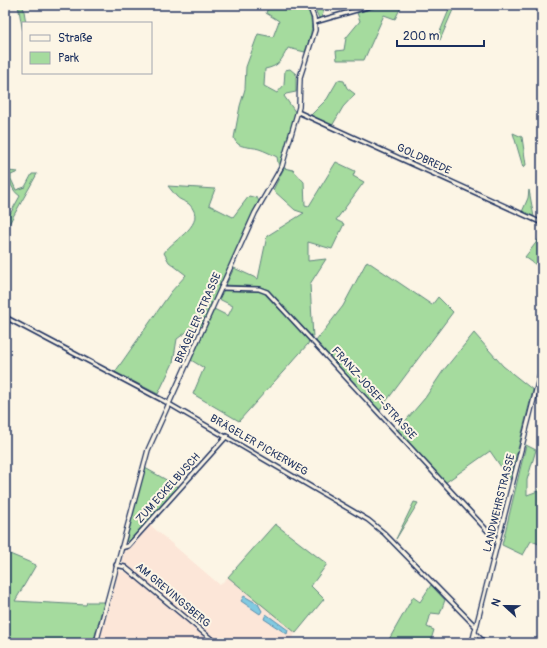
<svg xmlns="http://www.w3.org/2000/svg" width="547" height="648" font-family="Pangolin,sans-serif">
<rect width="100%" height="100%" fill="#fcf5e5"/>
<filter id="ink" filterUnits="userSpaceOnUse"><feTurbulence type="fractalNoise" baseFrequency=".025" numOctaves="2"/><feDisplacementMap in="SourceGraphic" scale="8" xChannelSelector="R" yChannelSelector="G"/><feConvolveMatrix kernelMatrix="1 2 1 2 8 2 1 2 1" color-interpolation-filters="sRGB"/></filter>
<g filter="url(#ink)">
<g fill="#fce6d8">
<polygon points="150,525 220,585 228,577 296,633 287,643 219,643 122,561 124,551 131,547"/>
<polygon points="119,570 128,573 213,643 99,643"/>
</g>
<g fill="#a5db9e" stroke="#60857e">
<polygon points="18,5 23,5 26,23 23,23 23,32"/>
<path d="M269,5H306C315,25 312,32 305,52L288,48C281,60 280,66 265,69L264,86L277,93L284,85L285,70L290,69L296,74V92L286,94L284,96L296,113L279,168L277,157C271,154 265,151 259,149C250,146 237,149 234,138L240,106L245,89L246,67L258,34L273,37L279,21L266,13Z"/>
<polygon points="313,5 325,5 322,17 319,18"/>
<polygon points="382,5 402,5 395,19 384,15 364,60 337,60 336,51 344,50 346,38 360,21 357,13"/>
<polygon points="451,5 455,5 440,40 437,39"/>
<polygon points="338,80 344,81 347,88 355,94 343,107 332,126 310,116 327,99"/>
<polygon points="513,133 522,137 526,165 523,167"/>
<polygon points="336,162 355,171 353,176 364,182 336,220 344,224 332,249 308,242 308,261 326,259 310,284 313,338 270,292 257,287 226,285 234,268 258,279 267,236 304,213 295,210 273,190 284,168 293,170 304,182 305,205 309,206"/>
<path d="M8,171L18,172L11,175V179L16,190L25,187L32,174H37L5,231V223L20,196C12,191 9,181 8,171Z"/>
<path d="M168,186L215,189L209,205L233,217L249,196L257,198L259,201L201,327L196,325L177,339L173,363L158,394L115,372L171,292L186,275L169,262L164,253C173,239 209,224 189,204C185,201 179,200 176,196C173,193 171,189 168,186Z"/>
<polygon points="529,190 534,217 522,212 528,198"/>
<polygon points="542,235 542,269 525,257"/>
<polygon points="367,261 432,305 438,297 453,312 379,411 316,341 343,306"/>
<polygon points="224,290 262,291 309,340 308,344 239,421 193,394 204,368 191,360 214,309 228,316 233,306 219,299"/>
<polygon points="474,333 503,366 533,390 510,480 490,451 442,485 396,432 425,398 443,371"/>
<polygon points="526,445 536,450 527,480 527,495 538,491 542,484 542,545 531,541 523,555 502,545"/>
<polygon points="145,468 179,487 129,542 126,541"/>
<polygon points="414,502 418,503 396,539"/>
<polygon points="275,524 327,564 311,586 324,599 296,633 228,577"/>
<polygon points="5,552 36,565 15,601 86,605 87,602 104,602 93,643 6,643 5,641"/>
<polygon points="431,585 445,600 440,614 431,613 427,627 434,630 430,643 387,643 413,597 420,602"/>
</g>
<g fill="#81cae1" stroke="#588cad">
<polygon points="244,596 258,604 262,611 260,614 241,601"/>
<polygon points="266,614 288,630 287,634 264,619"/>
</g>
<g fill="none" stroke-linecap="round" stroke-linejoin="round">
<defs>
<g id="minor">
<polyline points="315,22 374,5"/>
<polyline points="298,112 542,223"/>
<polyline points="221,288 259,289 267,292 495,539 498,540"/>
<polyline points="5,317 164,401 368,520 384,533 476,627"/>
<polyline points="121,548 128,546 227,436"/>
<polyline points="116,565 125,567 130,571 216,643"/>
<polyline points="475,633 485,643"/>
<polyline points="540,643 542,638"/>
</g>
<g id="tertiary">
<polyline points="96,643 148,450 255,213 282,166 299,107 300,77 315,30 314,18 309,5"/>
<polyline points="472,643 542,367"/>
</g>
</defs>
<use href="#minor" stroke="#1b2f5e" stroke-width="6"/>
<use href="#tertiary" stroke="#1b2f5e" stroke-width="6"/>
<use href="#minor" stroke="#fcf5e5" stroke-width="3"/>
<use href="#tertiary" stroke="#fcf5e5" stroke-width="3.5"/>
</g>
</g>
<g text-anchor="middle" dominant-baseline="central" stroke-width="4" stroke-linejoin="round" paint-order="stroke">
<g font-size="11" fill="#1b2f5e" stroke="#fcf5e5">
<text transform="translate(424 159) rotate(25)">GOLDBREDE</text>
<text transform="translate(198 318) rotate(-66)">BRÄGELER STRASSE</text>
<text transform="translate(374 393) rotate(48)">FRANZ-JOSEF-STRASSE</text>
<text transform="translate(259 445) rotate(30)">BRÄGELER PICKERWEG</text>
<text transform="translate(168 488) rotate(-48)">ZUM ECKELBUSCH</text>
<text transform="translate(499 503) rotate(-76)">LANDWEHRSTRASSE</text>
<text transform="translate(173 595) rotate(40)">AM GREVINGSBERG</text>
</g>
</g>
<rect width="547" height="648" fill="none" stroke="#fcf5e5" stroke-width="20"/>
<rect x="10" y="10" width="527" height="628" fill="none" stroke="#1b2f5e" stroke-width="1.5" filter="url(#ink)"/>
<rect x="22" y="22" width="130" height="52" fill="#fcf5e5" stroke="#a2a6af"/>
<rect x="30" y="35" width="20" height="6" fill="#fcf5e5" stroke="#a2a6af"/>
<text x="58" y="42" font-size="12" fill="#1b2f5e">Straße</text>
<rect x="30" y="52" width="20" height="12" fill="#a5db9e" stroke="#a2a6af"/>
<text x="58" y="62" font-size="12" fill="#1b2f5e">Park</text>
<g transform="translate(505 606) rotate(292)" stroke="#fcf5e5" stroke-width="3" paint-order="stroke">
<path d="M0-3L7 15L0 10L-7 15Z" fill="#1b2f5e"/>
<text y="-6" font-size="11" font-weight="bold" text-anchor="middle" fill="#1b2f5e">N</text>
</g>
<path d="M397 40v6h87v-6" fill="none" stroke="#1b2f5e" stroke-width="2"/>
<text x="403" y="40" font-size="12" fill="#1b2f5e" stroke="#fcf5e5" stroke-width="3" paint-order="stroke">200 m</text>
</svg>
